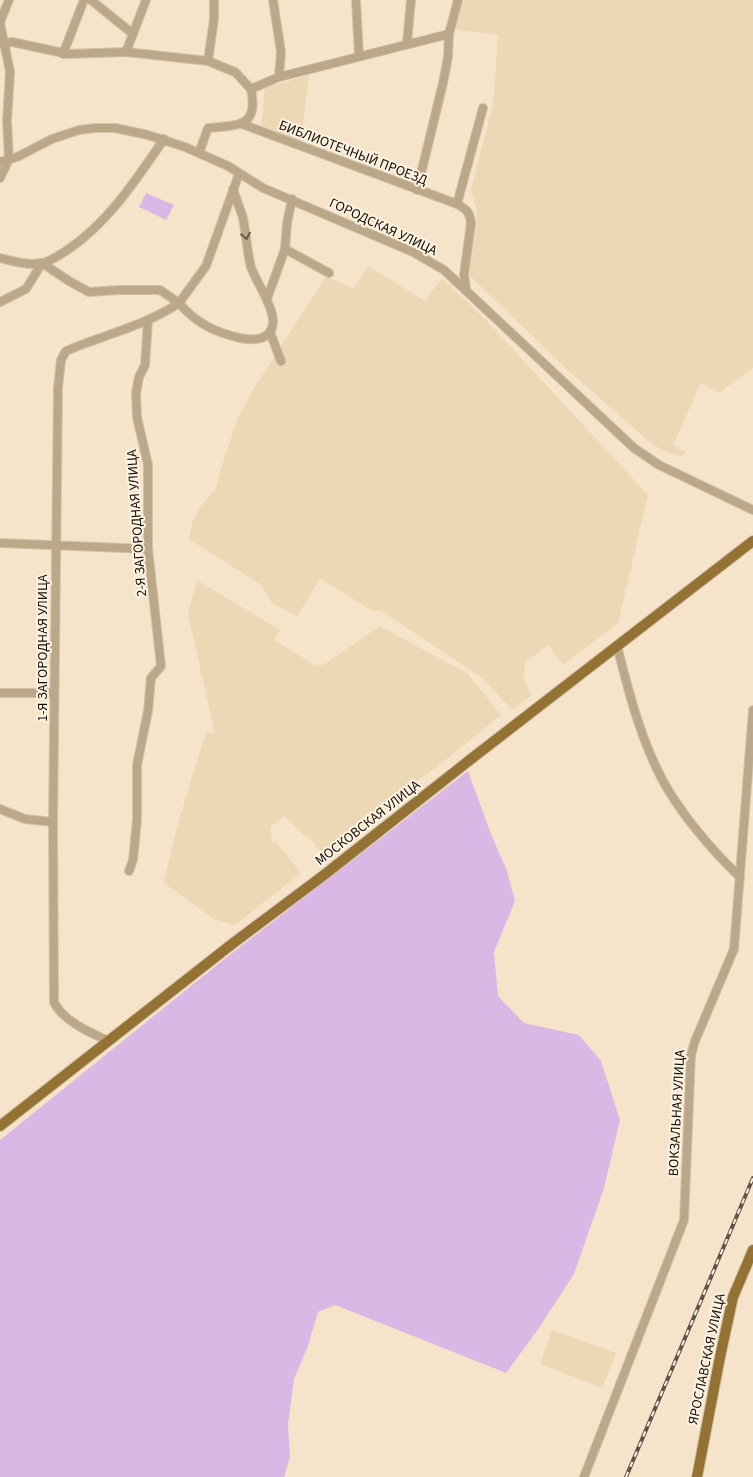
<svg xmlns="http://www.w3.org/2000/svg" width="753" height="1477" font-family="'Source Sans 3',sans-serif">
<rect width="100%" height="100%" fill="#f5e4c9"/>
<g fill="#edd8b6">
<polygon points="460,0 753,0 753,368 719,393 701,383 673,445 686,452 680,457 669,453 653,445 562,365 469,275 477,211 471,190 493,104 498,35 453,29"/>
<polygon points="309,75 301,143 261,128 265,88"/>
<polygon points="368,266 425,301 442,278 485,319 648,495 618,623 563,665 548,645 526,662 523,675 526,685 532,695 512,710 481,677 380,610 373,611 320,579 297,616 272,603 261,585 189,539 192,522 201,506 216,488 219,474 238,417 254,388 326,277 354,288"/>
<polygon points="198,581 280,630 274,640 315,665 323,665 380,626 468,674 501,715 434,769 385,804 386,806 361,824 362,826 323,855 309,836 306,837 285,816 270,827 272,838 271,842 276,842 301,873 235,925 214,919 164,883 176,830 206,732 215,733 188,614 196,582"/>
<polygon points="552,1330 616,1353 602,1388 540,1364"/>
</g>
<g fill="#dab8e6">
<polygon points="146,193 174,205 166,220 139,207"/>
<polygon points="468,771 491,834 507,871 515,901 494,952 498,996 524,1023 579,1035 601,1061 620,1120 604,1188 574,1274 539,1328 506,1373 335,1305 318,1312 308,1346 294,1379 288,1424 290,1457 284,1477 0,1477 0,1140 222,961"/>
</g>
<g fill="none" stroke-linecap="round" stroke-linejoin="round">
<defs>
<g id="minor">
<polyline points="91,0 133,34"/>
<polyline points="273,0 281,52 279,77"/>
<polyline points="356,0 359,56"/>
<polyline points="0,22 9,0"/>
<polyline points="0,23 10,72 7,121 9,159 0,178"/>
<polyline points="407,43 411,0"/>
<polyline points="0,44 12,42 68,54 126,52 208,61 235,72 251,89 279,77 449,34"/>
<polyline points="126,52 146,0"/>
<polyline points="63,54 84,0"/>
<polyline points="208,61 214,19 214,0"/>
<path d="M242,124L457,204C466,209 470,212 471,223L464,275L466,289"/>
<path d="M199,153L208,128C238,125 259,128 251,89"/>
<polyline points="0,162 17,157 52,139 79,130 96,128 115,128 148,135 185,147 228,166 263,188 413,252 444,270 634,448 659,465 753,510"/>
<polyline points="417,190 443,83 448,57 449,34 458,0"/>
<polyline points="457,204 483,108"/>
<polyline points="285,249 329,273"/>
<path d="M0,258C13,261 28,266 42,263C50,262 59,255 66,251C108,223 136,180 164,139"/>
<polyline points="42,263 69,281 89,292 119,290 160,290 179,303 206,266 239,174"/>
<polyline points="267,299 285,249 287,223 292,199"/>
<polyline points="0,302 26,289 42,263"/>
<polyline points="270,332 281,361"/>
<polyline points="0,543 148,549"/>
<path d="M617,646C628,688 638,730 657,769C674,806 711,850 740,877"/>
<polyline points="0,693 54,693"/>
<polyline points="0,809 25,819 53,822"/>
<polyline points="129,871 133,860 137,820 137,765 148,711 151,678 161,666 148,549 148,465 137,417 136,393 139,377 145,365 148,320"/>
<path d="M109,1041C92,1034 62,1020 54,1002L53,822L58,388L61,360L66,351C103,335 145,326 179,303C196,323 214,332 240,338C250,340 262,341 269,333C283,318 256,283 251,267C247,251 246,234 243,218C240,208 236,199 233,189"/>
<polyline points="584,1477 684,1220 691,1055 695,1041 734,949 753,710"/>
</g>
<g id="major">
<polyline points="0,1126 232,944 324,875 471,759 753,541"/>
<polyline points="697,1477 720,1357 733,1297 753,1250"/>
</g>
</defs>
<use href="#minor" stroke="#d1c2aa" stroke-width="10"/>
<use href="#major" stroke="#d1c2aa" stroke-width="12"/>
<use href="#minor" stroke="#bba889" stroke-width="8"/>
<use href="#major" stroke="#947233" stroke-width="10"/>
<defs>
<polyline id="rail" points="626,1477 753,1178"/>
</defs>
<use href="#rail" stroke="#5d5445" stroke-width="4"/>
<use href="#rail" stroke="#fdf3e2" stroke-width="2" stroke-dasharray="5.5" stroke-linecap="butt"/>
</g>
<defs><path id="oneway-chevron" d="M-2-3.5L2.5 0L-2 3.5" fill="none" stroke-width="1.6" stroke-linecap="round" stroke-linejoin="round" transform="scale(1.25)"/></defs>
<use stroke="#675b47" href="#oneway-chevron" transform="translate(246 236) rotate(79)"/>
<g text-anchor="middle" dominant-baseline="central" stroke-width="4" stroke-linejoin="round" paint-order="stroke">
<g font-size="14" fill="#130e05" stroke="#fdf3e2">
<text transform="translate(353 153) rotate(21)">БИБЛИОТЕЧНЫЙ ПРОЕЗД</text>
<text transform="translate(383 227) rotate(25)">ГОРОДСКАЯ УЛИЦА</text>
<text transform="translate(137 523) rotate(-94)">2-Я ЗАГОРОДНАЯ УЛИЦА</text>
<text transform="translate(43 648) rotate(-90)">1-Я ЗАГОРОДНАЯ УЛИЦА</text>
<text transform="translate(368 823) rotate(-38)">МОСКОВСКАЯ УЛИЦА</text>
<text transform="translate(677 1113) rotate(-87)">ВОКЗАЛЬНАЯ УЛИЦА</text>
<text transform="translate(707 1359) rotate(-78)">ЯРОСЛАВСКАЯ УЛИЦА</text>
</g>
</g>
</svg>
